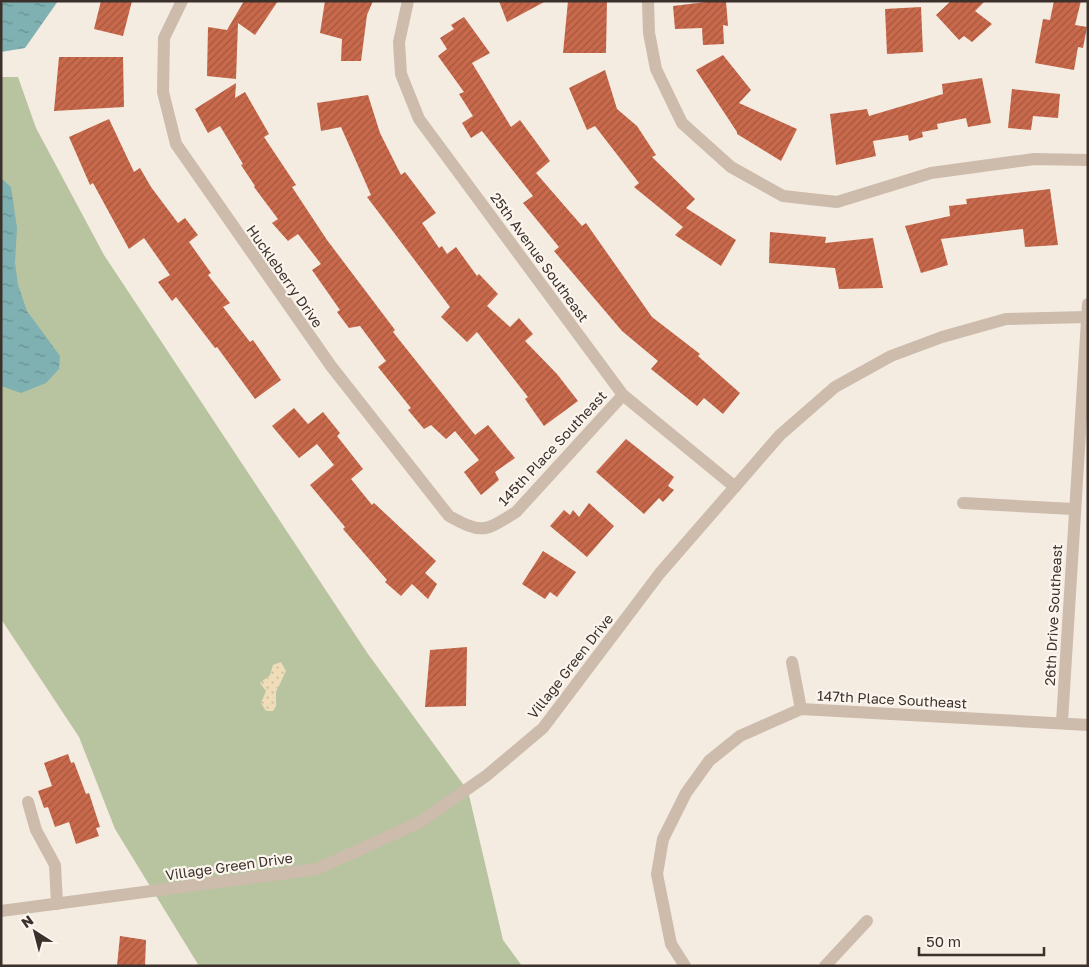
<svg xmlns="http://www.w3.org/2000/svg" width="1089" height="967" font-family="'Golos Text',sans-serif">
<defs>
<pattern id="sand-dots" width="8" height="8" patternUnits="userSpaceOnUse" patternTransform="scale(1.25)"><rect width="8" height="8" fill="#efdcb8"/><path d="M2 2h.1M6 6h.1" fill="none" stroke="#cebd9e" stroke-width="1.8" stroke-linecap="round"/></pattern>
<pattern id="water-ripples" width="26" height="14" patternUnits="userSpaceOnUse" patternTransform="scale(1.25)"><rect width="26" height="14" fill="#7fb0b2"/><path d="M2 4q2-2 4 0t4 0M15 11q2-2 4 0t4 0" fill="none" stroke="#699091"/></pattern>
<pattern id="building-hatch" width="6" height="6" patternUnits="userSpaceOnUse" patternTransform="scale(1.25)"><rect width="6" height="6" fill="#c8694b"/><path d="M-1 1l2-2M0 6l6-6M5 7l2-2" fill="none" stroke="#a4573f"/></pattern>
</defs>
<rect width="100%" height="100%" fill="#f4ebe1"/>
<polygon fill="#b8c4a0" points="1,77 18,77 36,128 104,255 368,654 468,791 503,940 522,966 199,966 115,829 79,737 1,619"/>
<polygon fill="url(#sand-dots)" points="281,662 286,671 276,692 276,706 273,711 266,711 261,703 266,691 260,683 270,675 273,665"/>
<g fill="url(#water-ripples)">
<polygon points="1,1 58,1 25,48 1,52"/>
<polygon points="1,178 11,187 17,228 15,263 18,285 27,311 60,356 59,369 46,383 21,393 1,386"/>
</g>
<g fill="url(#building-hatch)">
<polygon points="101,1 132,1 123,36 94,29"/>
<polygon points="244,1 278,1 255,35 238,23 236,79 207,76 208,27 227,30"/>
<polygon points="325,1 373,1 367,15 361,61 341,61 342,39 320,33"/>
<polygon points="499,1 546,1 507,22"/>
<polygon points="568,1 607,1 606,53 563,53"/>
<polygon points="714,1 726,1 728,26 723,25 724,44 703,45 702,28 675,29 673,6"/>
<polygon points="951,1 985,1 975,11 992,24 972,42 964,36 959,40 936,15"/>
<polygon points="1054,1 1081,1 1075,25 1087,27 1083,48 1078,47 1074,70 1035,63 1043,19 1050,20"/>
<polygon points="921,7 923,52 887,54 885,9"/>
<polygon points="464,17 490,53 472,63 511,127 520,120 550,161 536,173 582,226 586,223 652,317 700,354 698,356 740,393 723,414 704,398 697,406 651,369 658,361 622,331 554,251 559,247 523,203 533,196 482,131 471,138 462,123 473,116 459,94 464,92 438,56 447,49 440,38 454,29 451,25"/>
<polygon points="723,55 751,90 739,103 797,129 781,161 737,134 737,132 696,70"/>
<polygon points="59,57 123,57 124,107 54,111"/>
<polygon points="605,70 617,109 637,126 656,155 652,157 695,199 686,208 736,240 721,266 675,235 683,227 634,187 639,183 595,126 587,130 569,88"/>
<polygon points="982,78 991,123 968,127 966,118 937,124 938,129 922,132 923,137 909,141 908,135 873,141 876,156 836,165 830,114 867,109 869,116 943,94 942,84"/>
<polygon points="236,83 235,98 245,92 269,134 264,137 296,185 292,187 327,240 395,330 393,332 475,435 488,425 515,458 495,472 499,480 481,495 464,472 479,460 455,431 446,439 431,425 424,429 408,410 411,408 378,367 386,361 360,326 349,328 337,312 340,310 312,270 321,264 298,234 288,241 272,223 278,219 254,187 255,186 241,165 243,164 220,126 208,133 195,109"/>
<polygon points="1012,89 1060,94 1058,118 1033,116 1031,130 1008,128"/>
<polygon points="368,95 380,133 401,175 405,172 436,213 422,223 439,248 442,246 447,254 456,247 477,276 479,274 498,294 487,306 510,327 519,318 533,334 525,341 557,374 578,401 544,426 525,399 528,397 477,332 467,342 441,317 450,307 367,197 371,195 341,127 321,131 317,103"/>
<polygon points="109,119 134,172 140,168 151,187 178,223 185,218 198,235 189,242 211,273 208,275 230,303 223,307 250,342 253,340 281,380 255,399 217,347 215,348 176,297 172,301 158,282 170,275 144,238 129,249 93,183 90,185 69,137"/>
<polygon points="1050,189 1058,245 1025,247 1023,229 941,239 948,265 921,273 905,226 950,216 949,206 967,204 966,199"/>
<polygon points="770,232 826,237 825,243 873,238 883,288 839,289 835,268 769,263"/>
<polygon points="294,408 308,424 323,412 340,433 337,436 363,469 351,479 372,505 374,503 436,561 425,573 437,584 428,599 412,584 401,596 385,582 387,580 343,529 345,527 310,485 334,465 317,444 299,458 272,426"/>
<polygon points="626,439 674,477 668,486 674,490 663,502 659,498 644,514 596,472"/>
<polygon points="589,503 614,526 587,557 550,526 564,510 570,515 573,510 579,517"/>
<polygon points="543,551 576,572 557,597 550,592 545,599 522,584"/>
<polygon points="467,647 466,706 425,707 430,650"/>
<polygon points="68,754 71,763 74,762 86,794 89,793 100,827 96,828 99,836 76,844 69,822 55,827 48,807 44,808 38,791 52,786 44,763"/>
<polygon points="120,936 146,940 145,966 117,966"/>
</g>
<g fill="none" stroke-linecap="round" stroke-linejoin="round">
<g stroke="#cdbbac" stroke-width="12">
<path d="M182,1L164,38L163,92L176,144L331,366L449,516C482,534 484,532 516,512L623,395"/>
<polyline points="408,1 399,42 401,74 419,119 623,395 735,487"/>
<polyline points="648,1 649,33 656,69 682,123 731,167 783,196 837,202 931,173 1034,159 1088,160"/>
<polyline points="963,503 1073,509"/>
<polyline points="792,662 801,709"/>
<polyline points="1062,722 1088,304"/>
<polyline points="28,802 36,830 55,865 57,904"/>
<polyline points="1,911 317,869 420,822 486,776 543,728 660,573 780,435 835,387 891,356 942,337 1006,319 1088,317"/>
<polyline points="685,966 671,944 657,874 663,839 686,793 709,761 740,736 801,709 1088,725"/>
<polyline points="825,966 867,921"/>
</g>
</g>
<g text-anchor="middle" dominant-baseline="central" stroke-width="4.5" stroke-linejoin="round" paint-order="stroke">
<g font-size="14" fill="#3b302b" stroke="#fbf5ee">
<text transform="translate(540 257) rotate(54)">25th Avenue Southeast</text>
<text transform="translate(285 276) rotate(55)">Huckleberry Drive</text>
<text transform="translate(552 448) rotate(-47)">145th Place Southeast</text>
<text transform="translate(1053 615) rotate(-87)">26th Drive Southeast</text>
<text transform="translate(570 666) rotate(-52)">Village Green Drive</text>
<text transform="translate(892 699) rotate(3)">147th Place Southeast</text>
<text transform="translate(229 866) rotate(-8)">Village Green Drive</text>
</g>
</g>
<rect width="1089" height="967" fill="none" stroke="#3b302b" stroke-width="5"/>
<g transform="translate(35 932) rotate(324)" stroke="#fbf5ee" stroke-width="4" paint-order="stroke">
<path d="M0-4L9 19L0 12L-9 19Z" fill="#3b302b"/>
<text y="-8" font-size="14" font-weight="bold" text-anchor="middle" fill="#3b302b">N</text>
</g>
<path d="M919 947v8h125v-8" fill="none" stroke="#3b302b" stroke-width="2.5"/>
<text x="926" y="947" font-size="15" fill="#3b302b" stroke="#fbf5ee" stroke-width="4" paint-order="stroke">50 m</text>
</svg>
